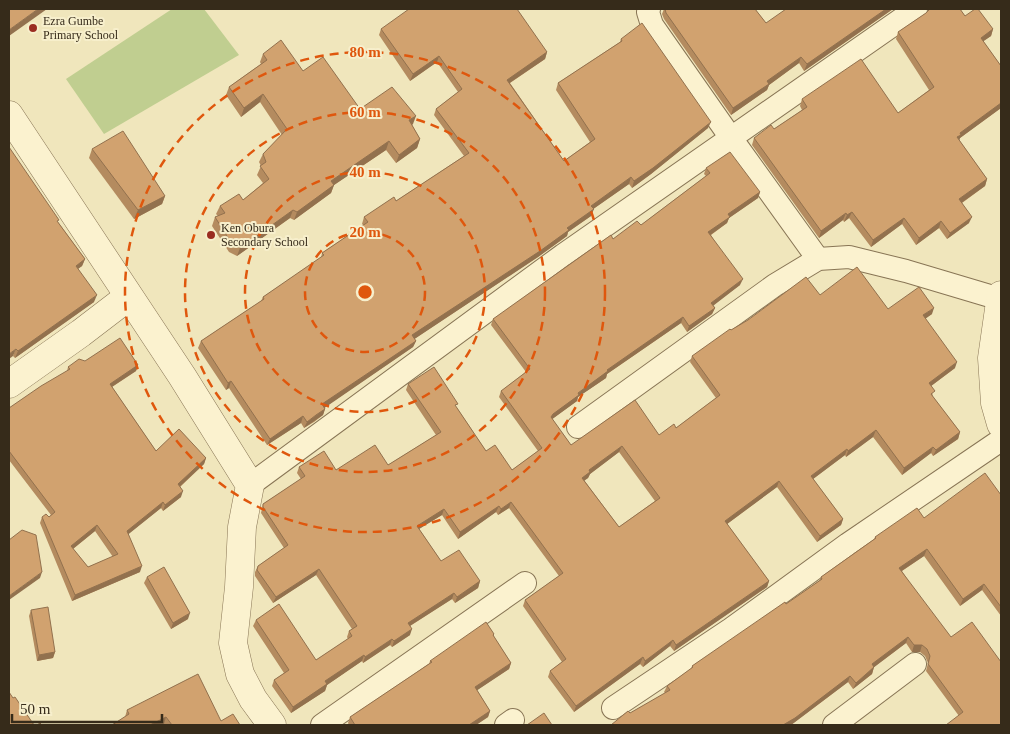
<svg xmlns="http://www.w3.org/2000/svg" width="1010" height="734" font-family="'Times New Roman',serif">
<rect width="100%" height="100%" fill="#f0e6bc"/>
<polygon fill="#c0ce90" points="172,9 204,9 239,55 104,134 66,79"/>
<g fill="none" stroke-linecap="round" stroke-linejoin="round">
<defs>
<g id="minor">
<polyline points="649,9 648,12 652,25 731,138 818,259"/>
<polyline points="578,427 775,285 818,259 849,257 906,271 1000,299"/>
<polyline points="250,485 563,255 916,9"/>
<polyline points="613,708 731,629 848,544 1001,440"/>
<polyline points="322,725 525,583"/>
<polyline points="506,725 513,720"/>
<polyline points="834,725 915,664"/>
</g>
<g id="tertiary">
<polyline points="9,115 182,376 250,485 242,527 239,587 233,643 240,674 253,699 272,725"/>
<polyline points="1001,295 992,358 995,403 1001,424"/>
<polyline points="9,384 81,333 128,297"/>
</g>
</defs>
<use href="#minor" stroke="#887555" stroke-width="24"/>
<use href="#tertiary" stroke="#887555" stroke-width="29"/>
<use href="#minor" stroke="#fbf2cf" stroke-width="22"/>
<use href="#tertiary" stroke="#fbf2cf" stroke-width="28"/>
</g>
<g fill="#b48b5f" fill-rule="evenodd">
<polygon points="664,9 755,9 766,23 893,9 804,71 799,63 769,85 767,90 731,115 664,19 662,14"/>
<polygon points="929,9 960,9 965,16 993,29 991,36 983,41 1001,66 1001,108 960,138 959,140 987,179 985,186 962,203 969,223 947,239 939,228 916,245 902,224 871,247 849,218 844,222 843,220 819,238 752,145 754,138 774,129 802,110 800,106 802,99 898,113 929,90 896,39 898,32 926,13"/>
<polygon points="381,29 547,52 545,59 510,83 564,161 590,142 556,90 558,83 620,42 621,39 708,128 651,174 632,188 629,184 593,209 591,216 568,232 567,236 538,257 414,339 416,341 413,347 325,407 325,409 323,415 314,422 304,428 301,423 267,445 229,388 226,390 198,348 201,341 261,301 263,297 321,258 322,253 363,225 362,224 364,217 396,201 464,156 434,115 436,109 458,92 437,62 410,81 379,35"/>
<polygon points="263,54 303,71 360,109 413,124 412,125 420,139 417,148 396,163 386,150 334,185 331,193 294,220 290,218 237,256 229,252 212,226 215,217 218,216 216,214 220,206 243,200 263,183 257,175 261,166 259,162 263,154 282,135 260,102 241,117 226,95 229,87 261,64 260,62"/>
<polygon points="92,149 165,196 162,204 134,219 89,158"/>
<path d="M706,168L760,192L758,198L729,218L727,223L711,235L740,285L713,305L715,308L712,314L687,332L681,323L607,374L606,378L578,397L577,401L552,419L571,445L659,435L676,428L716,398L690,362L692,356L731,330L820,295L888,309L932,314L925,318L955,368L931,386L933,397L960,432L958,439L933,456L931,453L902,475L873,437L846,457L845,455L813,479L843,519L841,525L817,542L777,487L727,524L769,581L767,587L674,651L670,646L643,667L640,664L574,712L548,677L550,671L562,662L523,606L525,600L559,576L509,508L498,515L496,512L458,539L442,515L419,529L441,561L480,581L478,588L455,603L452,599L410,626V635L392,647L390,645L363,663L362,661L327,685L325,691L291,713L272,686L274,680L284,673L253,626L256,620L316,660L348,639L347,637L349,631L352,629L316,575L273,603L255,576V572L258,566L284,548L261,513L263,504L301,479L297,473L299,467L336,470L388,465L436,435L406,390L408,384L457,408L486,451L512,470L538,451L499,397L501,391L526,372L491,325L493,319L613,239L641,225L706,176L704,174ZM619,452L655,501L619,527L584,480L588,478L590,474Z"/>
<polygon points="58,222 85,259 82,266 78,269 94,302 15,358 13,356"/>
<path d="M85,361L138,365L136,371L112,387L156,451L206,458L204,464L180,487L181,497L163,511L161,508L128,534L140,572L72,601L40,523L42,517H49L51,515L9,460V408L67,371L68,367ZM95,531L113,557L88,567L73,549Z"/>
<polygon points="1001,495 1001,616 982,590 960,606 924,556 902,571 1001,725 959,716 926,671 928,663 925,656 920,652 912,652 906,643 874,667 872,674 853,689 848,682 791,725 611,725 665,693 664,692 667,686 691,669 692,666 786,604 820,580 821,577 874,539 875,537 924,518"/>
<polygon points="147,577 188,619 171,629 144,583"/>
<polygon points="31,610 55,652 53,658 37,661 29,616"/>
<polygon points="494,634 494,637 511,663 509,669 477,690 490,711 488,717 476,725 349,725 348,723 350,717 429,664 430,661"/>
<polygon points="127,710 221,721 240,725 165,725 164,724 160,725 112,725 125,717"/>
</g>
<g fill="#92714e">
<polygon points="38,9 47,9 9,36 9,30"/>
<polygon points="886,9 893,9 804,71 807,64"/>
<polygon points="993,29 991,36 978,45 981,38"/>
<polygon points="547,52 545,59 505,86 507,80"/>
<polygon points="439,56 437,62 410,81 413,74"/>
<polygon points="801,57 799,63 769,85 767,90 731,115 733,108 767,81"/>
<polygon points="263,94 260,102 241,117 244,108"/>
<polygon points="1001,103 1001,108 960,138 959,141 957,137 960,133"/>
<polygon points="416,116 413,124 406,128 409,120"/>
<polygon points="711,122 708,128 651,174 632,188 634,181"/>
<polygon points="420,139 417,148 396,163 399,155"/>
<polygon points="389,141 386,150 334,185 331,193 294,220 297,212 331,181"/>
<polygon points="631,177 629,184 589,212 591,206"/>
<polygon points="987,179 985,186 957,206 959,199"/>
<polygon points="760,192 758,198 729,218 727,223 706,238 708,232 728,214"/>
<polygon points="165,196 162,204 134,219 138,210"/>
<polygon points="594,209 591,216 568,232 567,236 538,257 410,342 412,335"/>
<polygon points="293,210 290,218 237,256 240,248"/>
<polygon points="852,212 849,218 844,222 847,215"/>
<polygon points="846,213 843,220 819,238 821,231"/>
<polygon points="972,217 969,223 947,239 950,233"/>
<polygon points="904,218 902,224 871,247 873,240"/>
<polygon points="941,221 939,228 916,245 919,238"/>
<polygon points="85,259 82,266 73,272 76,266"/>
<polygon points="743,279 740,285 709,309 711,303"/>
<polygon points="97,295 94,302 15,358 18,351"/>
<polygon points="715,308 712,314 687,332 689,326"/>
<polygon points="934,308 932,314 921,322 923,315"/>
<polygon points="683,317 681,323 607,374 606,378 578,397 577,401 551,420 551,417 553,414 607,370"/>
<polygon points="416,341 413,347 320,411 322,404"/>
<polygon points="16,349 13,356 9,359 9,354"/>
<polygon points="957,362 955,368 927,389 929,383"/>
<polygon points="138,365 136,371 107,390 110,384"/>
<polygon points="231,381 229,388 226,390 228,383"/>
<polygon points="325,409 323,415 304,428 307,422"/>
<polygon points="303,416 301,423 267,445 270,439"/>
<polygon points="876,430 873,437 846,457 848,451"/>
<polygon points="960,432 958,439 933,456 936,450"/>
<polygon points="622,446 619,452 590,474 588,478 580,484 582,478 589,470"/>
<polygon points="933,447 931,453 902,475 904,468"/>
<polygon points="847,449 845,455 809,482 811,476"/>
<polygon points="206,458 204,464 176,490 178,484"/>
<polygon points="779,481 777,487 723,527 725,521"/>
<polygon points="183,491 181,497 163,511 165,505"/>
<polygon points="163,502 161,508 125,537 127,531"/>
<polygon points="511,502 509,508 498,515 501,509"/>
<polygon points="499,506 496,512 458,539 460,532"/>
<polygon points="444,509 442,515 414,532 417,526"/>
<polygon points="843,519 841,525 817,542 820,536"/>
<polygon points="97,525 95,531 69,552 71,546"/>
<polygon points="927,549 924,556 897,574 899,568"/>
<polygon points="142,566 140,572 72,601 75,595"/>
<polygon points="319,569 316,575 273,603 276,597"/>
<polygon points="42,572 40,578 9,600 9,596"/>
<polygon points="480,581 478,588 455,603 457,597"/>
<polygon points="769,581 767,587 674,651 676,645"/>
<polygon points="984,584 982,590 960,606 963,599"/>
<polygon points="454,593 452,599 405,629 408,623"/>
<polygon points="190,613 188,619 171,629 173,623"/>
<polygon points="412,629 410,635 392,647 394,641"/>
<polygon points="908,637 906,643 869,671 872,664"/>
<polygon points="392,639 390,645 363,663 365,657"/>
<polygon points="673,640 670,646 643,667 645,661"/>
<polygon points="914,645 922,645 920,652 912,652"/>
<polygon points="55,652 53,658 37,661 39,655"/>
<polygon points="364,655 362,661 327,685 325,691 291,713 293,707 325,681"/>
<polygon points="643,657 640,664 574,712 576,706"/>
<polygon points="511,663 509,669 473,693 475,687"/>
<polygon points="874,667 872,674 853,689 856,683"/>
<polygon points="850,676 848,682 791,725 783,725"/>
<polygon points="490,711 488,717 476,725 469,725"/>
<polygon points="166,717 164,724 160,725 150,725"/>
</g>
<g fill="#d1a26f" stroke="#92714e" fill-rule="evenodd">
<polygon points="9,9 38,9 9,30"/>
<polygon points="409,9 517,9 547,52 507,80 564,161 595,139 558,83 622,41 621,39 642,23 711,122 653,168 634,181 631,177 591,206 594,209 567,228 569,230 540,251 412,335 416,341 322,404 325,409 316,415 307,422 303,416 270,439 231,381 228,383 201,341 264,299 263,297 324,255 322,253 368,222 364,217 394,197 396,201 469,153 436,109 462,89 439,56 413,74 381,29"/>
<polygon points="665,9 755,9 766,23 786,9 886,9 807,64 801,57 767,81 769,84 733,108 666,13"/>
<polygon points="930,9 960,9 965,16 975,9 978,9 993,29 981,38 1001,66 1001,103 960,133 961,135 957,137 987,179 959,199 972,217 950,233 941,221 919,238 904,218 873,240 852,212 847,215 846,213 821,231 754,138 771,125 774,129 807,107 802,99 861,59 898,113 934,87 898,32 926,13"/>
<polygon points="281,40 303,71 323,57 360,109 392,87 416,116 409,120 420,139 399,155 389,141 331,181 334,185 297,212 293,210 240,248 232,244 215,217 225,213 220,206 239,194 243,200 269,179 260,166 266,162 263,154 287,129 263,94 244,108 229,87 267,60 263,54"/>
<polygon points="123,131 165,196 138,210 92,149"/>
<polygon points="9,147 59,220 57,221 85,259 76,266 97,295 18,351 16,349 9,354"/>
<path d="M730,152L760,192L728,214L730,217L708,232L743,279L711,303L715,308L689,326L683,317L607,370L608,371L578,393L579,395L553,414L551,417L571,445L635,400L659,435L674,424L676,428L720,395L692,356L730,329L731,330L748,320L806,277L820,295L857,267L888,309L919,287L934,308L923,315L957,362L929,383L935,391L931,394L960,432L936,450L933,447L904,468L876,430L848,451L847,449L811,476L843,519L820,536L779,481L725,521L769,581L676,645L673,640L645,661L643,657L576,706L550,671L566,659L525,600L563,573L511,502L501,509L499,506L460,532L444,509L417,526L441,561L459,550L480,581L457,597L454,593L408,623L412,629L394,641L392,639L365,657L364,655L325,681L327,684L293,707L274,680L289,670L256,620L279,604L316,660L352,636L349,631L357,626L319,569L276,597L257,570L258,566L288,545L263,507V504L305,476L299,467L324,451L336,470L375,445L388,465L441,432L408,384L434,367L458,404L455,405L486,451L495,445L512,470L542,448L501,391L530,369L493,319L611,235L613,239L637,221L641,225L710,173L706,168ZM622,446L660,498L619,527L582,478L590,472L589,470Z"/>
<path d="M120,338L138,365L110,384L156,451L179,429L206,458L178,484L183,491L165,505L163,502L127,531L142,566L75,595L42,517L46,514L49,517L55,512L9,451V408L41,386L70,369L68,367L79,359L85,361ZM97,525L118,554L88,567L71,546Z"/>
<polygon points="985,473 1001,495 1001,607 984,584 963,599 927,549 899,568 951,637 972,622 1001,662 1001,725 946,725 963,712 928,664 930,656 927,649 922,645 914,645 908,637 872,664 874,667 856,683 850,676 795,718 783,725 611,725 628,711 630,713 670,690 667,686 693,667 692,666 785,602 786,604 822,579 821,577 876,538 875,537 917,508 924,518"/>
<polygon points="22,530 36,535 42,572 9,596 9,540"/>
<polygon points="164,567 190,613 173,623 147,577"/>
<polygon points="48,607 55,652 39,655 31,610"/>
<polygon points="486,622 494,634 493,635 511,663 475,687 490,711 469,725 355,725 350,717 432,662 430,661"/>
<polygon points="198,674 221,721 233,714 240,725 172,725 166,717 150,725 112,725 129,714 127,710"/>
<polygon points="9,692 13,698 15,697 34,725 9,725"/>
<polygon points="544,713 552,725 527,725"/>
<polygon points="40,723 42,725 37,725"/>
</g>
<g fill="none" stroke="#df570d" stroke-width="2.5" stroke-dasharray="9 6">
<circle cx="365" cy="292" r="60"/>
<circle cx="365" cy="292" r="120"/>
<circle cx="365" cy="292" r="180"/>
<circle cx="365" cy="292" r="240"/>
</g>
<g fill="#9a2d21" stroke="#f7efcc" stroke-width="2">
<circle cx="33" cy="28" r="5"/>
<circle cx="211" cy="235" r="5"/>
</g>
<g text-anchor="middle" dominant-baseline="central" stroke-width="4" stroke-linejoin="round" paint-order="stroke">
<g font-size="12" fill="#362b1a" stroke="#f7efcc" text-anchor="start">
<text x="43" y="21">Ezra Gumbe<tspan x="43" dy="14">Primary School</tspan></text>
<text x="221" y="228">Ken Obura<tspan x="221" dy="14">Secondary School</tspan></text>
</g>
</g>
<circle cx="365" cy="292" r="8" fill="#df570d" stroke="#f7efcc" stroke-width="2.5"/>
<g font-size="15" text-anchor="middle" font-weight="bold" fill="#df570d" stroke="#f7efcc" stroke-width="4" stroke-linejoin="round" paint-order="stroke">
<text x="365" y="57">80 m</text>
<text x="365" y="117">60 m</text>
<text x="365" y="177">40 m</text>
<text x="365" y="237">20 m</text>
</g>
<rect width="1010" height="734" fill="none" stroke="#362b1a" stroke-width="20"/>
<path d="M12 714v8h150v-8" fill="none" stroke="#362b1a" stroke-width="2.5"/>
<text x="20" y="714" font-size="15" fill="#362b1a" stroke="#f7efcc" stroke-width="4" paint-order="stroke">50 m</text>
</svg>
